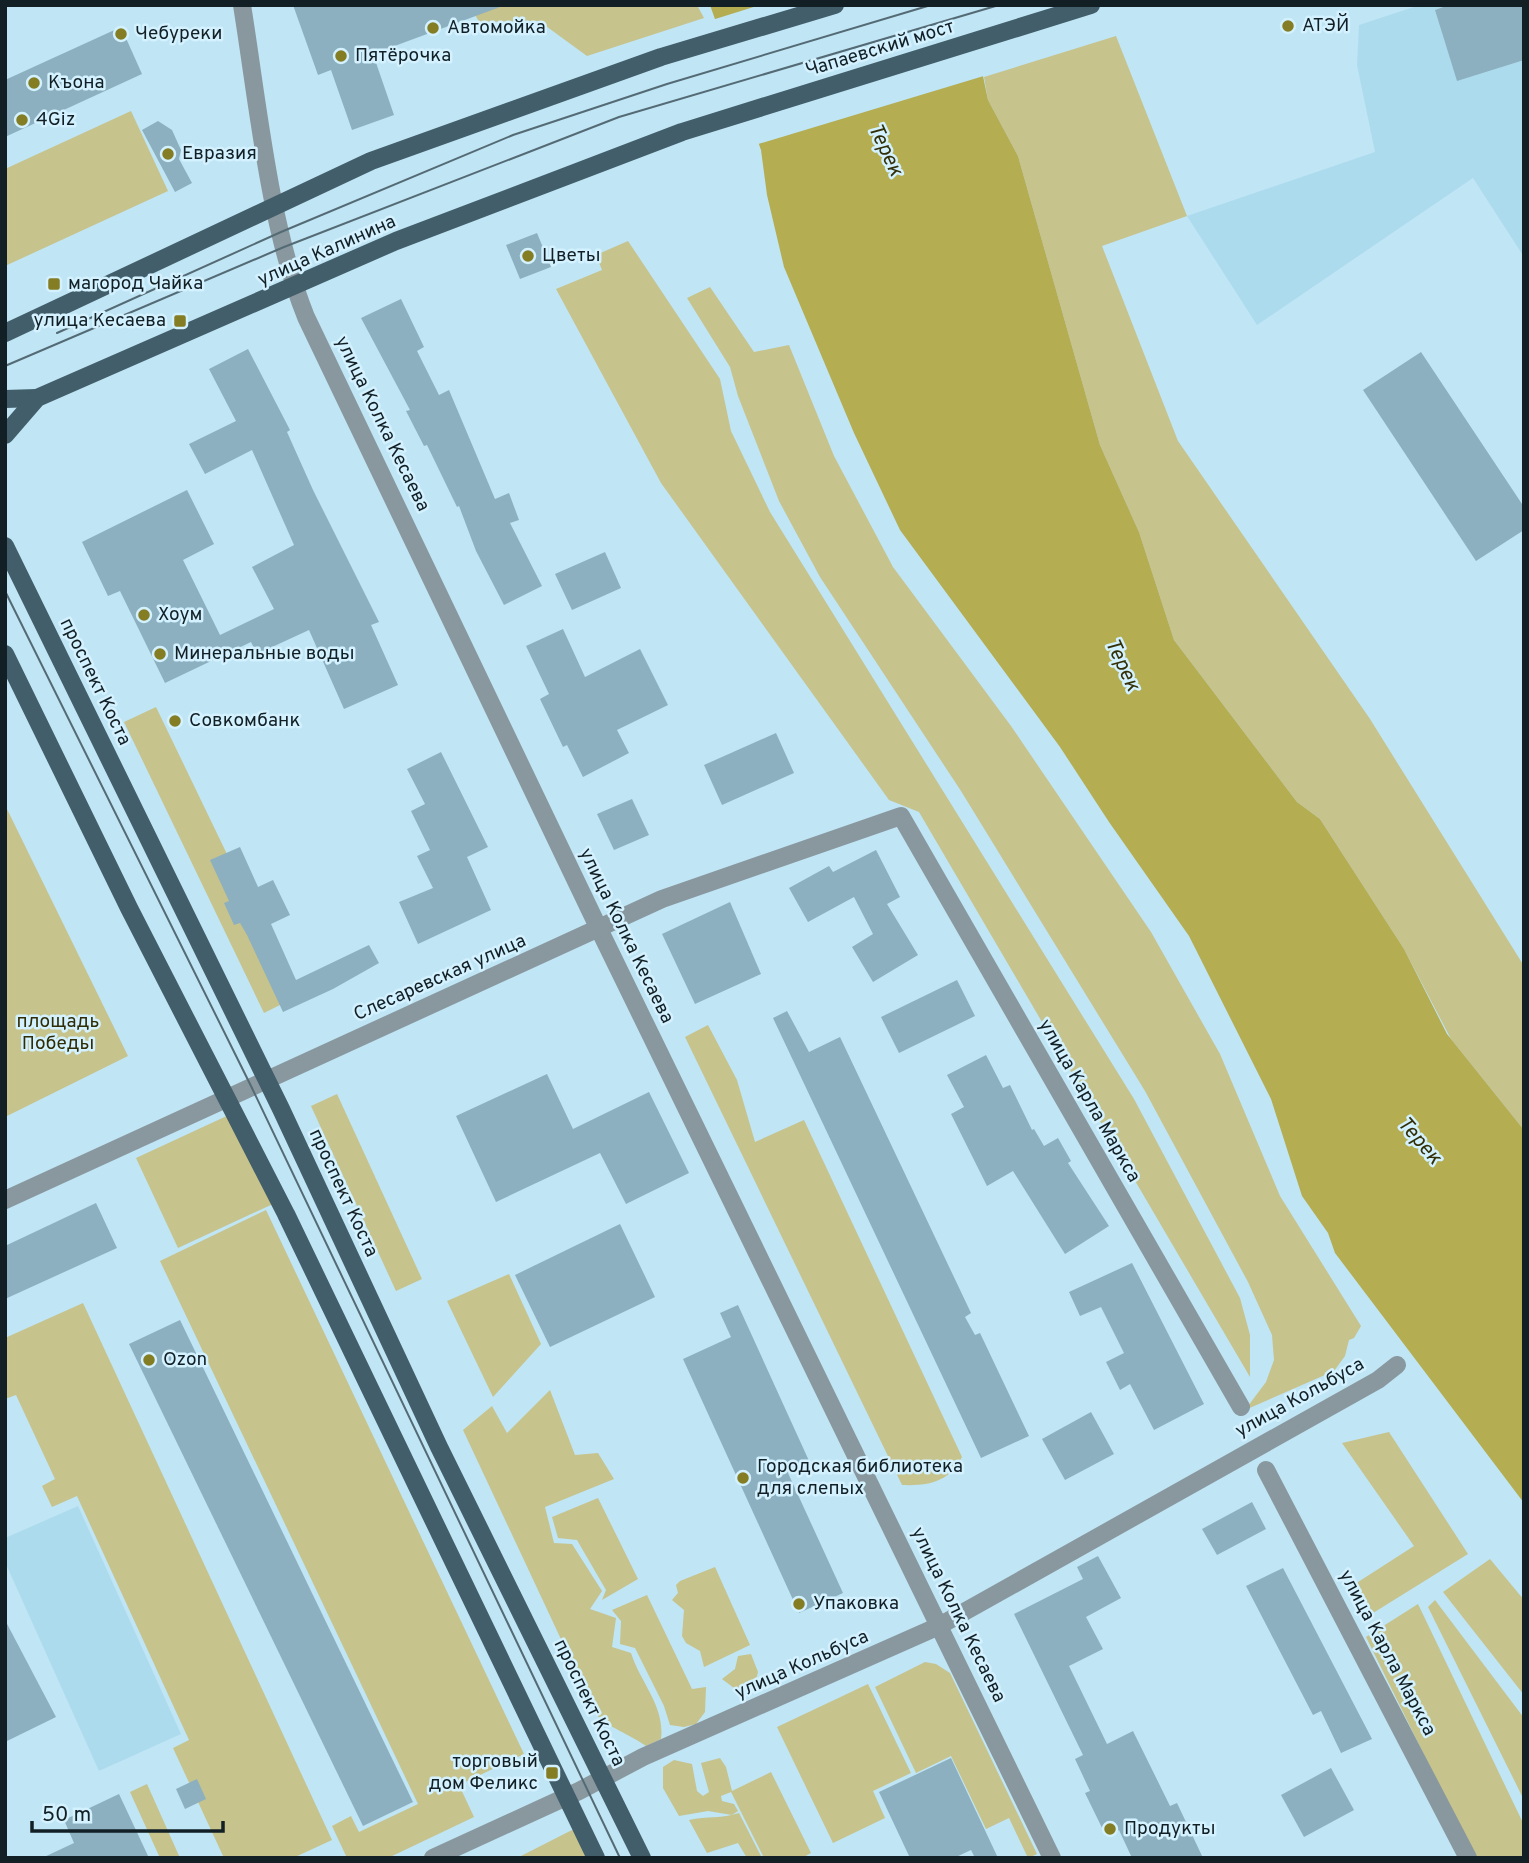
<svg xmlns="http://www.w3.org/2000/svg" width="1529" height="1863" font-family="Overpass,sans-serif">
<rect width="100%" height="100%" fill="#c0e5f5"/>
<g fill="#addbee">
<polygon points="1420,5 1524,5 1524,257 1473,178 1257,325 1187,216 1375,152 1357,65 1359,25"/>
<polygon points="78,1506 181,1734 99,1771 5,1562 5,1538"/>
</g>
<g fill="#c6c38c">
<polygon points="470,5 697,5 704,18 587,56 539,21 479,22"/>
<polygon points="1116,36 1187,216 1102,246 1178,441 1370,719 1524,966 1524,1130 1451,1039 1404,949 1320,819 1297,802 1174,640 1139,532 1100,445 1018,156 988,100 984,77"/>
<polygon points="131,111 168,191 5,266 5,169"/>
<polygon points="628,241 720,379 731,431 770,512 1134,1099 1240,1298 1250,1335 1250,1377 919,812 889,800 661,483 556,289 602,270 596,255"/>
<polygon points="710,287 754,352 789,345 834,456 893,567 1011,726 1151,932 1220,1054 1280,1196 1361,1326 1354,1338 1349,1340 1345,1356 1334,1371 1245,1410 1266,1382 1274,1360 1272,1335 1248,1282 1145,1091 961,791 820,577 779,501 738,396 730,367 687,298"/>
<polygon points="156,707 296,997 264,1013 124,722"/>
<polygon points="5,805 128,1056 5,1117"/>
<path d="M708,1025L737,1080L755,1142L804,1120L962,1457C949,1482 929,1486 902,1485L685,1037Z"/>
<polygon points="337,1094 422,1279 396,1291 311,1106"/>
<polygon points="231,1114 273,1204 178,1248 136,1158"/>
<polygon points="266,1210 524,1754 459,1785 474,1817 388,1858 347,1858 332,1826 351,1816 359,1832 418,1804 160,1261"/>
<polygon points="509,1274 541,1344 493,1397 447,1301"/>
<polygon points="83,1303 332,1840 293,1858 224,1858 173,1748 189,1740 77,1496 52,1507 42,1486 55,1479 16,1395 5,1399 5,1338"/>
<path d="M550,1390L575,1455L598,1453L614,1479L545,1507L554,1543L572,1544L602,1591L590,1609L616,1618L612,1647L631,1653C641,1684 665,1706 661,1739L646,1746C631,1735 607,1727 596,1714L463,1430L492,1406L507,1433Z"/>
<polygon points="1389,1432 1468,1554 1373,1613 1355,1584 1414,1546 1342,1443"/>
<polygon points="598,1498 638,1579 602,1600 606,1590 577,1540 558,1538 552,1517"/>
<polygon points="1490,1559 1524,1600 1524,1695 1443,1592"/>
<polygon points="715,1567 750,1645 704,1667 700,1651 686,1643 682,1636 684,1610 672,1600 678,1593 676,1585 680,1581"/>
<polygon points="647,1595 692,1689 706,1687 705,1712 696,1724 684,1727 670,1725 664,1706 635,1648 620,1644 621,1621 612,1610"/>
<polygon points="1435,1600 1524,1718 1524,1800 1428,1607"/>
<polygon points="1418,1604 1524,1825 1524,1858 1475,1858 1366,1637"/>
<polygon points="751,1654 758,1672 753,1692 734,1688 722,1679 735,1669 738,1656"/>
<polygon points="925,1662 936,1664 950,1673 1037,1854 1028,1858 1009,1818 986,1829 951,1756 916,1773 875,1687"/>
<polygon points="868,1684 911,1773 873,1791 885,1818 833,1843 777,1727"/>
<polygon points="720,1758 726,1767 732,1791 771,1772 811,1853 802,1858 764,1858 731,1792 721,1796 722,1801 734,1804 738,1811 732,1815 708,1811 679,1816 663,1788 663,1767 674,1760 692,1764 697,1791 703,1796 709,1792 701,1763"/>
<polygon points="147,1784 180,1858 160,1858 130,1792"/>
<path d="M739,1813L762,1858H747L738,1843L707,1853L689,1820C707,1816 722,1819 739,1813Z"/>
<polygon points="574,1829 588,1858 517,1858"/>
</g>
<polygon fill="#b4ad51" points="710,5 968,5 988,100 1018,156 1100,445 1139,532 1174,640 1297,802 1320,819 1404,949 1447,1034 1524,1130 1524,1503 1335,1253 1328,1233 1302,1196 1271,1099 1189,936 1109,822 1060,747 900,530 854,433 784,267 767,195 761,150"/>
<polygon fill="#c0e5f5" points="760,5 971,5 987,75 755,145 712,20"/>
<g fill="#8cb0bf">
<polygon points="293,5 500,5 500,7 373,54 394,115 352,130 331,70 318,75"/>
<polygon points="1449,5 1524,5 1524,60 1457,81 1435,10"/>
<polygon points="121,27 142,74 5,137 5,80"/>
<polygon points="158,121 172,130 181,150 179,159 192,183 175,192 142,130"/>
<polygon points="537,233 551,267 520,279 506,245"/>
<polygon points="401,299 424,347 417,351 439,395 449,390 495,499 509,493 519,520 510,523 542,586 504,605 476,551 459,506 457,507 427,445 424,446 406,411 410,410 361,318"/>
<polygon points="248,349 290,430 287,432 313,490 379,622 371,625 398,685 344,709 309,630 257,654 251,642 165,683 120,591 108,596 82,542 187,490 214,544 183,560 220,635 274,609 252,567 294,545 252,450 205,474 189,444 236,421 209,369"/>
<polygon points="1421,352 1524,507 1524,530 1476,561 1363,390"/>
<polygon points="605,552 621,588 572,610 555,574"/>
<polygon points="563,629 585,677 640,649 668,705 617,730 629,753 583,777 567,745 563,747 540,699 549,694 526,646"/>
<polygon points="776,733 794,773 722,805 704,765"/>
<polygon points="441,752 488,847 467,857 491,910 418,944 399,902 433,888 417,856 430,850 411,811 425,804 407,769"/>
<polygon points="632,799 649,835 614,850 597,814"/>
<polygon points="240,847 258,887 273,880 290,915 271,924 296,980 369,945 379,963 333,989 283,1012 247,935 240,923 234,925 224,903 229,901 210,860"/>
<polygon points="876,850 900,897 887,904 918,955 873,982 852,947 873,934 854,897 808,922 789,888 829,866 833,872"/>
<polygon points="730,902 761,974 695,1004 662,934"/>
<polygon points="957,980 975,1016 899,1053 881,1017"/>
<polygon points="787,1011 809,1052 840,1037 971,1313 965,1317 975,1335 980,1333 1029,1436 981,1458 773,1018"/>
<polygon points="986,1055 1003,1088 1010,1085 1032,1130 1034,1129 1044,1146 1058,1138 1071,1161 1068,1163 1109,1226 1065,1254 1013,1171 987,1186 951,1114 964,1107 947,1075"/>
<polygon points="547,1074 573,1129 649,1092 689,1173 626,1204 600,1153 496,1202 456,1116"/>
<polygon points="96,1203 117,1248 5,1299 5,1246"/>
<polygon points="620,1224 655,1297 550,1347 515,1275"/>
<polygon points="1132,1263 1204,1404 1154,1430 1130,1384 1120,1390 1106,1362 1124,1353 1101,1307 1080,1316 1069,1292"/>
<polygon points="738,1305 810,1463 788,1473 843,1593 799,1613 683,1359 731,1337 720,1313"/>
<polygon points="180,1320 413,1802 363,1826 129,1344"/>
<polygon points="1091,1412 1114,1454 1065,1480 1042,1439"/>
<polygon points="1252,1502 1266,1529 1217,1555 1202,1529"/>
<polygon points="1098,1556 1121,1598 1086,1617 1103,1649 1069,1666 1107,1744 1133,1731 1170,1806 1177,1803 1203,1858 1132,1858 1119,1830 1106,1836 1085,1793 1090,1791 1075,1759 1083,1755 1014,1614 1083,1579 1077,1567"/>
<polygon points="1283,1568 1372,1739 1341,1753 1321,1711 1313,1715 1246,1586"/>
<polygon points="5,1620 56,1717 5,1742"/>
<polygon points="951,1758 998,1858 975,1858 971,1850 954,1858 910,1858 879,1792"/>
<polygon points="1331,1768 1354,1810 1304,1837 1281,1795"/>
<polygon points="197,1779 206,1799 185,1809 176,1789"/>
<polygon points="119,1794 149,1858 42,1858 74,1843 64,1820"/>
</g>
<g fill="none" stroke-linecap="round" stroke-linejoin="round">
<g stroke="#89989f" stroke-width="18">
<path d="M242,5C258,104 269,225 306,317L599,929L1052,1858"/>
<polyline points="5,1200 662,899 901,816 1241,1407"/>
<polyline points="1266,1470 1468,1858"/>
<polyline points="433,1858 579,1791 643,1757 939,1626 1378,1380 1397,1365"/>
</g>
<g stroke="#425e6a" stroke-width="18">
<polyline points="5,333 371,161 661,57 835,5"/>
<polyline points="5,399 37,398"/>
<polyline points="5,435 37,398 396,241 682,132 1091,5"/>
<polyline points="5,546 281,1109 439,1447 642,1858"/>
<polyline points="5,654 129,908 286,1214 596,1858"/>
</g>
<g stroke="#546b75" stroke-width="2">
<polyline points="57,333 281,232 513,135 667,84 931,5"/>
<polyline points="5,366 284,247 619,117 999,5"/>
<polyline points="5,591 251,1086 620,1858"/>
</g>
</g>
<g fill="#847d24" stroke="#d3f1fe" stroke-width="2.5">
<circle cx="1288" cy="26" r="7"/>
<circle cx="433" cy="28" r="7"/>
<circle cx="121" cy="34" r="7"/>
<circle cx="341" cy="56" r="7"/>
<circle cx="34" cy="83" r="7"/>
<circle cx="22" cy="120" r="7"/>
<circle cx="168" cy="154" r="7"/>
<circle cx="528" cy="256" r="7"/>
<rect x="47" y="277" width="14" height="14" rx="3.5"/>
<rect x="173" y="314" width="14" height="14" rx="3.5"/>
<circle cx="144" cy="615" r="7"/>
<circle cx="160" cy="654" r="7"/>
<circle cx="175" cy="721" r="7"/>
<circle cx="149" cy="1360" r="7"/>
<circle cx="743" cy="1478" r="7"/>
<circle cx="799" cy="1604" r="7"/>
<rect x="545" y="1766" width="14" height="14" rx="3.5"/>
<circle cx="1110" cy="1829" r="7"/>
</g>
<g text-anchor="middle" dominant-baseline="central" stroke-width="5" stroke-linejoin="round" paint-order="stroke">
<g font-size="19" fill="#122026" stroke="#d3f1fe" text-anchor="start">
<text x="1302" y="26">АТЭЙ</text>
<text x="447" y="28">Автомойка</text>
<text x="135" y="34">Чебуреки</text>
<text x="355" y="56">Пятёрочка</text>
<text x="48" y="83">Къона</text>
<text x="36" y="120">4Giz</text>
<text x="182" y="154">Евразия</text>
<text x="542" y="256">Цветы</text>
<text x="68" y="284">магород Чайка</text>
<text x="166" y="321" text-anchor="end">улица Кесаева</text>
<text x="158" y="615">Хоум</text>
<text x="174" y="654">Минеральные воды</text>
<text x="189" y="721">Совкомбанк</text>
<text x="163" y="1360">Ozon</text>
<text x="757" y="1467">Городская библиотека<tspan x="757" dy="22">для слепых</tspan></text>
<text x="813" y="1604">Упаковка</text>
<text x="538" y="1762" text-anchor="end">торговый<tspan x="538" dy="22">дом Феликс</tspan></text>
<text x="1124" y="1829">Продукты</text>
</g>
<g font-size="19" fill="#122026" stroke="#d3f1fe">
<text transform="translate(880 49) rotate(-17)">Чапаевский мост</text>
<text transform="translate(327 251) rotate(-24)">улица Калинина</text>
<text transform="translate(382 424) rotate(64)">улица Колка Кесаева</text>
<text transform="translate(95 682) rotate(64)">проспект Коста</text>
<text transform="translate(626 936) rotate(64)">улица Колка Кесаева</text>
<text transform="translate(440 978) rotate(-24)">Слесаревская улица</text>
<text transform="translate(1089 1101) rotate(60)">улица Карла Маркса</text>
<text transform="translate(343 1193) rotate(65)">проспект Коста</text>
<text transform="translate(1300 1398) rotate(-29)">улица Кольбуса</text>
<text transform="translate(958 1615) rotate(64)">улица Колка Кесаева</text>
<text transform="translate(1387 1653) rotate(62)">улица Карла Маркса</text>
<text transform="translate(802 1665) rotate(-24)">улица Кольбуса</text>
<text transform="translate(589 1703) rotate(64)">проспект Коста</text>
</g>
<g font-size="19" fill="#302d04" stroke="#d3f1fe">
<text x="58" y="1022">площадь<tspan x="58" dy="22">Победы</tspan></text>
</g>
<g font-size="21" font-style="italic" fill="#333007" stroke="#d3f1fe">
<text transform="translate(885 150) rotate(65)">Терек</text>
<text transform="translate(1122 665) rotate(65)">Терек</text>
<text transform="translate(1419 1141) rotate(49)">Терек</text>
</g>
</g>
<rect width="1529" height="1863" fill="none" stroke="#122026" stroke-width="14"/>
<path d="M32 1821v10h191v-10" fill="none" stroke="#122026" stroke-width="3.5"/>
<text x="42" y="1821" font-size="21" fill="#122026" stroke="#d3f1fe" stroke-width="5" paint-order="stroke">50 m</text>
</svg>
